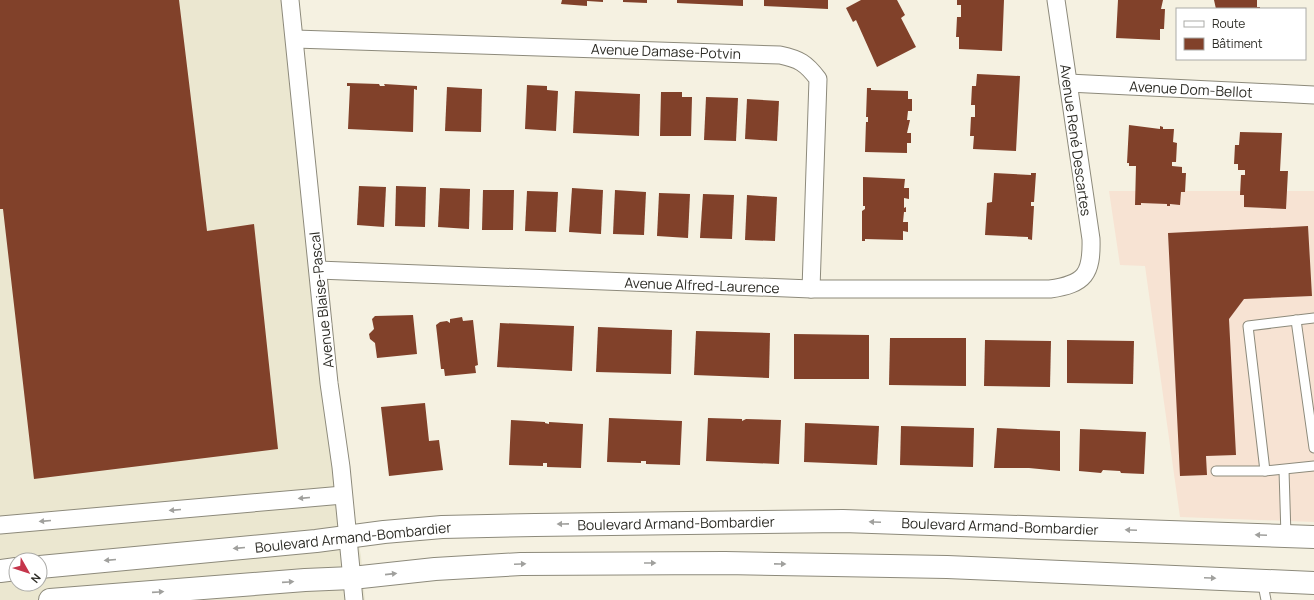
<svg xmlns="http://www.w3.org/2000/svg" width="1314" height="600" font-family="Manrope,sans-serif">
<rect width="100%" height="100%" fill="#f5f1e1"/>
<polygon fill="#f7e3d3" points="1109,191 1314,191 1314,522 1180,517 1145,266 1120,265"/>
<path fill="#ebe7d0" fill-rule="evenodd" d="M0,0H290L329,382L361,556L365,600H0ZM16,560H40V584H16Z"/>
<g fill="#81412a">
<polygon points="0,0 179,0 207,231 254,224 278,449 34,479 3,209 0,209"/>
<polygon points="562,0 603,0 603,2 587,1 587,6 561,4"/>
<polygon points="623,0 647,0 647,3 623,2"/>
<polygon points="677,0 743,0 743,6 677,3"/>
<polygon points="764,0 828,0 828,9 764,6"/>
<polygon points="861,0 897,0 905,15 901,18 916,47 877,67 856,20 853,22 846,8"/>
<polygon points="957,0 1004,0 1002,51 959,49 959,37 956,37 957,17 961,17 961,5 957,5"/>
<polygon points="1118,0 1163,0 1161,9 1165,9 1164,29 1160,29 1160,40 1116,38"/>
<polygon points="1214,0 1257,0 1257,7 1260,7 1260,9 1216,9"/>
<polygon points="977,74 1020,76 1016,151 973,149 974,136 970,136 971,117 975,117 975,105 971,105 972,86 976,86"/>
<polygon points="347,83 379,84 380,86 385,86 384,84 417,86 417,90 414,89 413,132 348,129 350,86 347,86"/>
<polygon points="527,85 547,86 547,90 558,91 556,131 525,129"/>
<polygon points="447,87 482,89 481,132 445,131"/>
<polygon points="867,88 871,88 871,90 908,91 908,99 912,99 912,111 908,111 907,120 910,120 907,133 911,133 911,143 907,143 907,153 865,152 866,122 868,122 868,117 866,117"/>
<polygon points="575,91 640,94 639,136 573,133"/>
<polygon points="661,92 682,92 682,97 692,97 691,136 660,136"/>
<polygon points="706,97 738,98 736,141 704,140"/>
<polygon points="747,99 779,101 777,141 745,139"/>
<polygon points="1129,125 1160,129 1160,126 1163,127 1163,129 1174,129 1173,142 1177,143 1176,162 1172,162 1172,166 1182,167 1182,173 1186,173 1185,192 1181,192 1180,205 1170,204 1170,206 1167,206 1167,204 1141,203 1141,205 1135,205 1136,166 1129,166 1129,163 1127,163"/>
<polygon points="1240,132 1282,133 1280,171 1288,171 1286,209 1244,207 1244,195 1240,195 1241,175 1245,175 1245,170 1238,170 1238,164 1234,164 1235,145 1239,145"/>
<polygon points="994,173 1031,175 1031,173 1036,173 1034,202 1031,202 1031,206 1034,206 1032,240 1028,239 1028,237 985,235 987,203 992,202"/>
<polygon points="863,177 905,179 904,188 909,188 909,199 904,198 904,208 906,207 906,212 904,212 903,222 908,222 908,232 903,231 903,240 865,239 865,241 862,241 862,211 865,209 865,206 863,206"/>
<polygon points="359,186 386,187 384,227 357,225"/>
<polygon points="396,186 426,187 425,227 395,226"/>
<polygon points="440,188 470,189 469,229 438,227"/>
<polygon points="572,188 603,190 601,234 569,232"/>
<polygon points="483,190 514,190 513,230 482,230"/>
<polygon points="615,190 646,192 644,235 613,234"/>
<polygon points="527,191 558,192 556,232 525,231"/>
<polygon points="659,193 690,194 688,238 657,236"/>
<polygon points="703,194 734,195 732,239 700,238"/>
<polygon points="747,195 777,197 775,241 745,240"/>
<polygon points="1308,226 1312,296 1244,299 1229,319 1236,455 1206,456 1207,475 1180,476 1168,233"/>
<polygon points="413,315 417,354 377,358 375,343 370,339 369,334 374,329 372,319 375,316"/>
<polygon points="462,317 463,321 473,320 478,365 475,366 476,373 445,376 444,369 441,369 436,325 440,322 447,321 450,323 450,319"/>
<polygon points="500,323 574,326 572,371 497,367"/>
<polygon points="598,327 672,330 671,374 596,372"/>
<polygon points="696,331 770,333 769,378 694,375"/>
<polygon points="794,334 869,335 869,379 794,379"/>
<polygon points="890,338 966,338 966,386 889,385"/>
<polygon points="985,340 1051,341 1050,387 984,386"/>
<polygon points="1067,340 1134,341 1133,384 1067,383"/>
<polygon points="425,403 429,441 439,440 443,470 389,476 381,407"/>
<polygon points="609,418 682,421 680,465 646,464 646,461 641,461 641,463 607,462"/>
<polygon points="708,418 742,419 742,421 746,419 781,420 779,464 706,461"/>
<polygon points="511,420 545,422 545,423 549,424 549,422 583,424 581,468 547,467 547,463 543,463 543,466 509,465"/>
<polygon points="805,423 879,426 877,465 804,462"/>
<polygon points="901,426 974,428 973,467 900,465"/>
<polygon points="997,428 1060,431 1060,471 1029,468 994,468"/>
<polygon points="1080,429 1146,432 1144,474 1121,473 1120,471 1103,470 1101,473 1079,471"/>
</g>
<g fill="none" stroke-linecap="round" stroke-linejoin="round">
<defs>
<g id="lane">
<polyline points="1314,318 1248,326 1265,471 1314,466"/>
<polyline points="1296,320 1314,448"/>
<polyline points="1284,470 1286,536"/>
<polyline points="1216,471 1265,471"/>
<polyline points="1262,580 1266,600"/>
</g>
<g id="street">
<polyline points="290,0 329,383 341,467 354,600"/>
<path d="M295,39L780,55C799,59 806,63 818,79L811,289"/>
<polyline points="1068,83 1314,95"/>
<path d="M318,270L811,289H1050C1085,284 1092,274 1091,239L1056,0"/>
<polyline points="0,525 343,495"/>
</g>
<g id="secondary">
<polyline points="40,567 316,541 384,532 442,527 535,525 843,521 1314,537"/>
<polyline points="0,571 16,569"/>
<polyline points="50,600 305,580 352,578 435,569 521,564 725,563 947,567 1314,583"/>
</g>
</defs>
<use href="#lane" stroke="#8d8a7b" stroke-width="11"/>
<use href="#street" stroke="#8d8a7b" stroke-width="19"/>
<use href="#secondary" stroke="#8d8a7b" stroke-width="24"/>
<use href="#lane" stroke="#fff" stroke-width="9"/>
<use href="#street" stroke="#fff" stroke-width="17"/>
<use href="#secondary" stroke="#fff" stroke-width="22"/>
</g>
<defs><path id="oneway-solid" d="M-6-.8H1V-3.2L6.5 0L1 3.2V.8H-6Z"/></defs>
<g fill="#a0a09d">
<use href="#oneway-solid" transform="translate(304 498) rotate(175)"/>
<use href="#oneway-solid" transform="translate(175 510) rotate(175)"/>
<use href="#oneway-solid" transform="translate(45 521) rotate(175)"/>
<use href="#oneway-solid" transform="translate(875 522) rotate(-178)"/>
<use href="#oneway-solid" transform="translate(563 524) rotate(179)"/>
<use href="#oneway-solid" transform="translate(1131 530) rotate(-178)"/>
<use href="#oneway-solid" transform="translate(1261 535) rotate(-178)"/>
<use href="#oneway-solid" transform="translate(239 548) rotate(175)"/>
<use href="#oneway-solid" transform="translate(110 560) rotate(175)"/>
<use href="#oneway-solid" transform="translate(650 563)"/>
<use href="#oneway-solid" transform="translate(520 564) rotate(-2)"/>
<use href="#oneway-solid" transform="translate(780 564) rotate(1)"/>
<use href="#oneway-solid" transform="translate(391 574) rotate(-6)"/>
<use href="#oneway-solid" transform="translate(1210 578) rotate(2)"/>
<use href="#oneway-solid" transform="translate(288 582) rotate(-4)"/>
<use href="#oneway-solid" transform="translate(158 592) rotate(-4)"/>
</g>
<g text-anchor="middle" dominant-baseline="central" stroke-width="4" stroke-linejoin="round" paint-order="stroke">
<g font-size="14" fill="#2d2c26" stroke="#fff">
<text transform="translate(666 51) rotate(2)">Avenue Damase-Potvin</text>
<text transform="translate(1191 89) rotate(3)">Avenue Dom-Bellot</text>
<text transform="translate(1076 140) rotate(82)">Avenue René Descartes</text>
<text transform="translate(702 285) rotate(2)">Avenue Alfred-Laurence</text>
<text transform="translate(321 300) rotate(-96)">Avenue Blaise-Pascal</text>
<text transform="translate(676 523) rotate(-1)">Boulevard Armand-Bombardier</text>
<text transform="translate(1000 526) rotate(2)">Boulevard Armand-Bombardier</text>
<text transform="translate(353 537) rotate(-6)">Boulevard Armand-Bombardier</text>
</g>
</g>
<rect x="1176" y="8" width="130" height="52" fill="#ffffff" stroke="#ababa8"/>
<rect x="1184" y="21" width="20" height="6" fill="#ffffff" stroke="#ababa8"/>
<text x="1212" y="28" font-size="12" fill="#2d2c26">Route</text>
<rect x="1184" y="38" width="20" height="12" fill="#81412a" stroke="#ababa8"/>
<text x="1212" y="48" font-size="12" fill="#2d2c26">Bâtiment</text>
<g transform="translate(28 572) rotate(129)"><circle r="19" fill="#ffffff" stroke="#ababa8"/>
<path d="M0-3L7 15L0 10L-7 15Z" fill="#c5354b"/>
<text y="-6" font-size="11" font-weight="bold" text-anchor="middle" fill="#2d2c26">N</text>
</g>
</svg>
